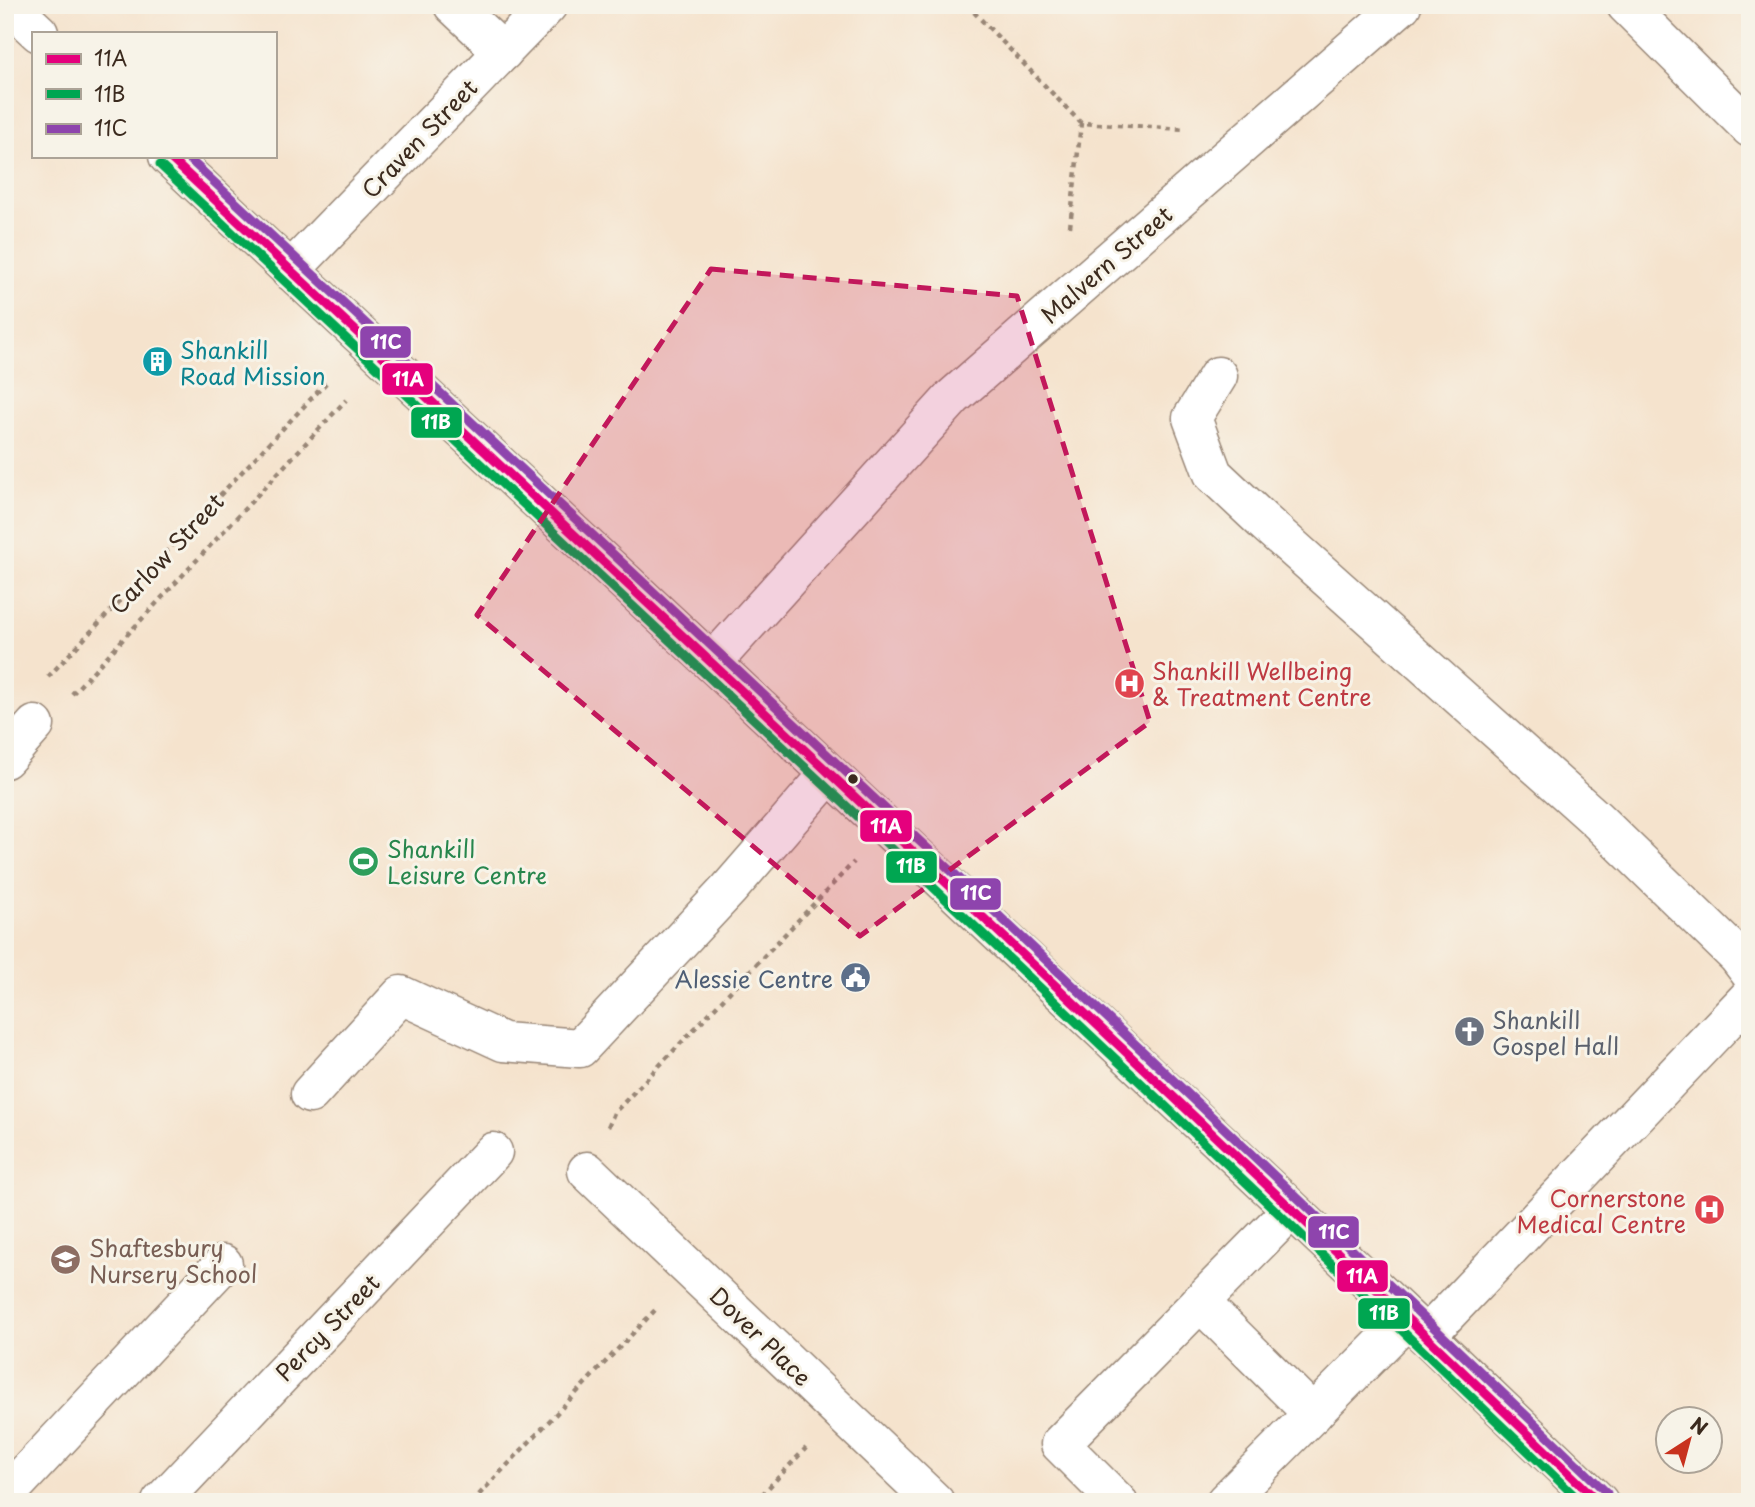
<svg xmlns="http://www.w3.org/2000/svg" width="1755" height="1507" font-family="'Playpen Sans',sans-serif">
<rect width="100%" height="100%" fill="#f7f3e8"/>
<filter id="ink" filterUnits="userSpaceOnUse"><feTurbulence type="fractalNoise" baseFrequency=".0143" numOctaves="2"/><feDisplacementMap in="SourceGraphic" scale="14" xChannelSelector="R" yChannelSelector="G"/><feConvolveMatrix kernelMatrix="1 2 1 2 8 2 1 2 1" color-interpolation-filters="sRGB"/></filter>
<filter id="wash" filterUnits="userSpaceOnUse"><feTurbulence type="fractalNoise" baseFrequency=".00686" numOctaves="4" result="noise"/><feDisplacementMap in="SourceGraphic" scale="28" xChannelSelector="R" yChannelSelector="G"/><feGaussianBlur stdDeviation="1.57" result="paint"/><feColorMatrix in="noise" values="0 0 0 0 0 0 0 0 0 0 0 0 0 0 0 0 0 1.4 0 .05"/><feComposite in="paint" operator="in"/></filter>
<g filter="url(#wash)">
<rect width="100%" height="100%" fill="#f5e3cd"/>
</g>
<g filter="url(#ink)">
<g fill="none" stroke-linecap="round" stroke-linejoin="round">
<defs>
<g id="minor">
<polyline points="453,5 503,52"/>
<polyline points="1626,5 1750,128"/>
<polyline points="290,271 548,5"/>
<polyline points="1218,376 1192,418 1213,474 1263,521 1595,818 1737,956 1750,973"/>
<polyline points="712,663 953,397 1402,5"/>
<polyline points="5,759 35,725"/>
<polyline points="310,1094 401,995 503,1042 580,1048 729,889 829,774"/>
<polyline points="587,1171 935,1502"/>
<polyline points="1200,1302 1313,1414"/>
<polyline points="1426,1336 1750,996"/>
<polyline points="5,1496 223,1264"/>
<polyline points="161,1502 493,1152"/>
<polyline points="1118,1502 1060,1444 1291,1210"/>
<polyline points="1225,1502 1407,1319"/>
</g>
<g id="major">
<polyline points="9,5 39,33"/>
<polyline points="168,156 712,663 1426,1336 1599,1502"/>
</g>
</defs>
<use href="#minor" stroke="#988676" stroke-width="41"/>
<use href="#major" stroke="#988676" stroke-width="41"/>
<g stroke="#988676" stroke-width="4.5" stroke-dasharray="5 5" stroke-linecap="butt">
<polyline points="967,5 1081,123 1185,129"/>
<polyline points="1070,227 1081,123"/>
<polyline points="48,677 326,383"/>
<polyline points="72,694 346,400"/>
<polyline points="608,1127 614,1113 854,862"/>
<polyline points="472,1502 658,1307"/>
<polyline points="755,1502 806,1448"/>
</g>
<use href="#minor" stroke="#fff" stroke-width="38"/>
<use href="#major" stroke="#fff" stroke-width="38"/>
<defs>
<path id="bus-1" d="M168,156C647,602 1126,1048 1599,1502"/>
<path id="bus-2" d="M160,165C635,608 1112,1051 1581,1502"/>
<path id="bus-3" d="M186,156C662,599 1138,1043 1607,1493"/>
</defs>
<use href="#bus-1" stroke="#f7f3e8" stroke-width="14"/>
<use href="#bus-2" stroke="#f7f3e8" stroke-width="14"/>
<use href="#bus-3" stroke="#f7f3e8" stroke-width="14"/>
<use href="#bus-1" stroke="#e5007d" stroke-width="9"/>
<use href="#bus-2" stroke="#00a651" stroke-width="9"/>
<use href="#bus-3" stroke="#8e44ad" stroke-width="9"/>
</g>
</g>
<path fill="#c2185b" fill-opacity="0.2" stroke="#c2185b" stroke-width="5" stroke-dasharray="14 9" stroke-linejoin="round" d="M711,269L1017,296L1150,722L860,936L477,615Z"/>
<defs>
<symbol id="building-disc" viewBox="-11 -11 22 22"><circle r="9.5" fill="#0f9aa8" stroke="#f7f3e8"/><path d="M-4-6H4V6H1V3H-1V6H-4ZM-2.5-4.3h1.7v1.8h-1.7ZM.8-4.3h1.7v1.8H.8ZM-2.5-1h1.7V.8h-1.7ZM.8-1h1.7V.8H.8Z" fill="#fff"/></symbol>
<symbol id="hospital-disc" viewBox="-11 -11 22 22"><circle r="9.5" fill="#e0444e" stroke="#f7f3e8"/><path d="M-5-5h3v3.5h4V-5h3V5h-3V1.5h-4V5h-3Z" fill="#fff"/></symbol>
<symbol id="stadium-disc" viewBox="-11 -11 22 22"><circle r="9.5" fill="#2e9e5b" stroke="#f7f3e8"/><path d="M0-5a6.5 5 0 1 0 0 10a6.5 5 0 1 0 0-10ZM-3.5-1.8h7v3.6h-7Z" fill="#fff"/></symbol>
<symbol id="civic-disc" viewBox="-11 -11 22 22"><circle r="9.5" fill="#5c6f8a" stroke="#f7f3e8"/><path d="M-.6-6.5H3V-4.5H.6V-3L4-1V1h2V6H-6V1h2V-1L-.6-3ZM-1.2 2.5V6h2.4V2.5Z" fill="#fff"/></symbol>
<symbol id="church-disc" viewBox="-11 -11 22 22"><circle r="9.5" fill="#6b7280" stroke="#f7f3e8"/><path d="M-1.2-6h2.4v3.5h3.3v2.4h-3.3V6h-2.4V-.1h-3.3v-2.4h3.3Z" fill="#fff"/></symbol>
<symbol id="school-disc" viewBox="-11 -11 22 22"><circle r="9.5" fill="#8d6e63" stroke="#f7f3e8"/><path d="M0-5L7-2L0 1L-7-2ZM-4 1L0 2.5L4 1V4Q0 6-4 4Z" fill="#fff"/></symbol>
</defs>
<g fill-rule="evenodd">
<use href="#building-disc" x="140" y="344" width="35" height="35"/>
<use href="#hospital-disc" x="1112" y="666" width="35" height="35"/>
<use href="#stadium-disc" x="346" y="844" width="35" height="35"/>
<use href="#civic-disc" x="838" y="960" width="35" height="35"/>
<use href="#church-disc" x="1452" y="1014" width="35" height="35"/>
<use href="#hospital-disc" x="1692" y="1192" width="35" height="35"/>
<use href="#school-disc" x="48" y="1242" width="35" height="35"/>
</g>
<circle fill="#3b2a1e" stroke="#f7f3e8" stroke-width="2.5" cx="853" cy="779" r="6"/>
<g text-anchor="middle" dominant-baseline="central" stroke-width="6" stroke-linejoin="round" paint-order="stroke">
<g font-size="23" fill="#3b2a1e" stroke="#f7f3e8">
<text transform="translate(419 138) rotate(-46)">Craven Street</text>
<text transform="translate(1106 264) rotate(-41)">Malvern Street</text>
<text transform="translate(166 553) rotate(-47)">Carlow Street</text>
<text transform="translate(327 1327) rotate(-46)">Percy Street</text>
<text transform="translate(761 1336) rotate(44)">Dover Place</text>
</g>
<g font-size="23" fill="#0d838f" stroke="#f7f3e8" text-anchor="start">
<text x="180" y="349">Shankill<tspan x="180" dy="26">Road Mission</tspan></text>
</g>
<g font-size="23" fill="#be3a42" stroke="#f7f3e8" text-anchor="start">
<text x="1152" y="670">Shankill Wellbeing<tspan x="1152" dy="26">&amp; Treatment Centre</tspan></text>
<text x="1686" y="1197" text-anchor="end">Cornerstone<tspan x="1686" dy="26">Medical Centre</tspan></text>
</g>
<g font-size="23" fill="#27864d" stroke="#f7f3e8" text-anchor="start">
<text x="387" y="848">Shankill<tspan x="387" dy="26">Leisure Centre</tspan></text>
</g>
<g font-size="23" fill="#4e5e75" stroke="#f7f3e8" text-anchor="end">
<text x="833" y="978">Alessie Centre</text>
</g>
<g font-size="23" fill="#5b616d" stroke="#f7f3e8" text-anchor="start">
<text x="1492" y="1019">Shankill<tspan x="1492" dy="26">Gospel Hall</tspan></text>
</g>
<g font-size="23" fill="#785e54" stroke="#f7f3e8" text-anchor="start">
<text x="89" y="1247">Shaftesbury<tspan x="89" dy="26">Nursery School</tspan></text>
</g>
</g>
<g stroke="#f7f3e8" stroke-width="2.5">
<rect x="359" y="325" width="53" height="34" rx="7" fill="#8e44ad"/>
<rect x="381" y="362" width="53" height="34" rx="7" fill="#e5007d"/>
<rect x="410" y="406" width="53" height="33" rx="7" fill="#00a651"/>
<rect x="859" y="809" width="54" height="34" rx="7" fill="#e5007d"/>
<rect x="885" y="850" width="53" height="34" rx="7" fill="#00a651"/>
<rect x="949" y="877" width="53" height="34" rx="7" fill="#8e44ad"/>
<rect x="1307" y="1215" width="53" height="34" rx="7" fill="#8e44ad"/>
<rect x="1336" y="1259" width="53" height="34" rx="7" fill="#e5007d"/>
<rect x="1357" y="1297" width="54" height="33" rx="7" fill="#00a651"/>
</g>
<g font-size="19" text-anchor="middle" font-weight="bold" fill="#fff">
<text x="386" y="349">11C</text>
<text x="408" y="386">11A</text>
<text x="436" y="429">11B</text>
<text x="886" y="833">11A</text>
<text x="911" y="873">11B</text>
<text x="976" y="900">11C</text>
<text x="1334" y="1239">11C</text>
<text x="1362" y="1283">11A</text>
<text x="1384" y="1320">11B</text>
</g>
<rect width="1755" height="1507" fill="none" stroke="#f7f3e8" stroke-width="28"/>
<rect x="32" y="32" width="245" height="126" fill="#f7f3e8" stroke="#aca397" stroke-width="2"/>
<rect x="46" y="54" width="35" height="10" fill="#e5007d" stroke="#aca397" stroke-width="2"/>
<text x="94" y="66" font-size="21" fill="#3b2a1e">11A</text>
<rect x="46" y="89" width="35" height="10" fill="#00a651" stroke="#aca397" stroke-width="2"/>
<text x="94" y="102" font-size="21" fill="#3b2a1e">11B</text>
<rect x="46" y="124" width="35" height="10" fill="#8e44ad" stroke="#aca397" stroke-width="2"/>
<text x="94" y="136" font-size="21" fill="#3b2a1e">11C</text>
<g transform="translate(1689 1440) rotate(36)"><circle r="33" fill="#f7f3e8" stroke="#aca397" stroke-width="2"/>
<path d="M0-5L12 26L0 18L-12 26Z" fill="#c8321e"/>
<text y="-10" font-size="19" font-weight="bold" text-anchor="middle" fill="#3b2a1e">N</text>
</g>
</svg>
